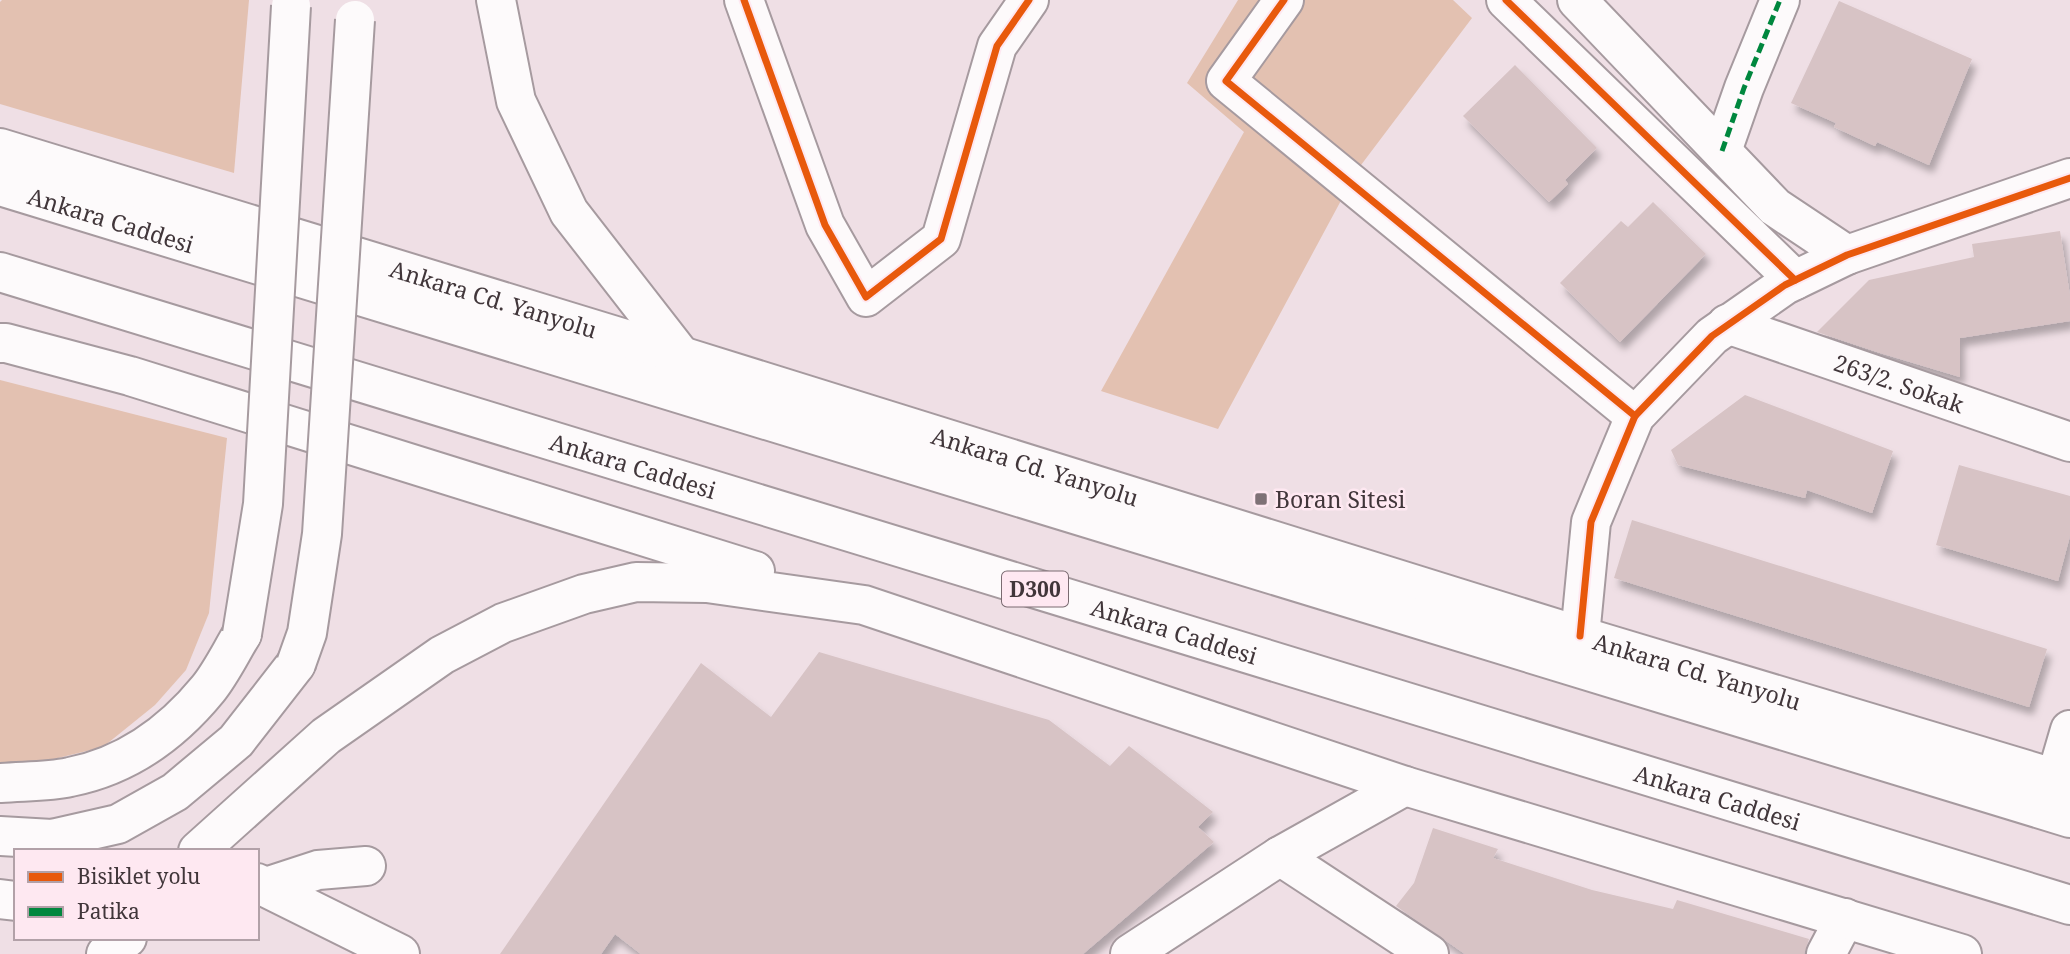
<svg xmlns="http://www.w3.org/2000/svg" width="2070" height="954" font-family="'Noto Serif',serif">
<defs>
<filter id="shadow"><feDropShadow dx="4.5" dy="8" stdDeviation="3.5" flood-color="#0004"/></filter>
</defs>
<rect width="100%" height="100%" fill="#efdfe5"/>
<g fill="#e3c1b1">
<polygon points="2,0 249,0 234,173 0,104 0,2"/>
<polygon points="1238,0 1453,0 1472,18 1358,169 1218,429 1101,391 1244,132 1187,83"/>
<polygon points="0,380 227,438 209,613 186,670 155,705 103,747 13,769 0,767"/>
</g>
<g fill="#d7c3c5" filter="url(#shadow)">
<polygon points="1839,1 1972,59 1929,165 1877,142 1875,146 1834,127 1836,123 1791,103"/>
<polygon points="1515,65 1597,148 1565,180 1568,184 1549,202 1463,116"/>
<polygon points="1653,202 1706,254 1620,342 1560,283 1621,221 1628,227"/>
<polygon points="2060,231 2070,296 2070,321 1960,338 1960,377 1880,353 1817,332 1869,280 1974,257 1972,244"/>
<polygon points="1745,395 1893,451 1872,513 1807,490 1805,498 1678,465 1671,450"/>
<polygon points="1959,465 2070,496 2070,536 2058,581 1936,545"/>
<polygon points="1632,520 2047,649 2029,707 1614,578"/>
<polygon points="819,652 1049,720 1110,766 1129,746 1213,812 1198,827 1214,842 1083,954 641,954 615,934 601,954 500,954 701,663 771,717"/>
<polygon points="1433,828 1498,849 1493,858 1592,890 1673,909 1677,900 1809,939 1804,954 1465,954 1396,906 1414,883"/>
</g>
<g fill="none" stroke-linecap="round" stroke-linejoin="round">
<defs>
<g id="minor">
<polyline points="744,0 825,225 866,297 941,239 997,46 1029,0"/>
<polyline points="1284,0 1226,81 1635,416"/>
<polyline points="1506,0 1795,280"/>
<polyline points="1577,0 1775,207 1847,255"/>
<polyline points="1722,151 1744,88 1780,0"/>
<path id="s1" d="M1727,324L2070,442"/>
<polyline points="1580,636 1591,522 1635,416 1712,336 1785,285 1847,255 2070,178"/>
<polyline points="2056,778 2070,730"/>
<polyline points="1280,856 1429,954"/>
<polyline points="257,883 400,954"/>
<polyline points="266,887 318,870 366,866"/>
<polyline points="106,954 127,938"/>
<polyline points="1130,954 1280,856 1405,786"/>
<polyline points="1826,954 1845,918"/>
</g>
<g id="major">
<polyline points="496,0 516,101 569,212 681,356"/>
<path id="s2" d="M0,148L681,356L1580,636L2070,783"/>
<polyline points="0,343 6,343 130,376 755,571"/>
<path d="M0,783C23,781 48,782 70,777C126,766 172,733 208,689C221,673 231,652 242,634"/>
<polyline points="0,836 52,839 118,824 175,792 236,741 296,664"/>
<polyline points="198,851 326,736 442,655 503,623 584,594 636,582 707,583 864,605 1405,786 1962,954"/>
<polyline points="0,899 16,901"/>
</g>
<g id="highway">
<path id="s3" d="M0,186L2070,818"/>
<path id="s4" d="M0,272L2070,905"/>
</g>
</defs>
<use href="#minor" stroke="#a69a9f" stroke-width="42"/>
<use href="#major" stroke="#a69a9f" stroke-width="42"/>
<use href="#highway" stroke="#a69a9f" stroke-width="42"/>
<use href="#minor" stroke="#fdfafb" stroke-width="38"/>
<use href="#major" stroke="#fdfafb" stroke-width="38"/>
<use href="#highway" stroke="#fdfafb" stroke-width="38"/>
<defs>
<g id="major-bridge">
<polyline points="242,634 263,504 291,6"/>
<polyline points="296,664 307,633 322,534 355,20"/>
</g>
</defs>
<use href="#major-bridge" stroke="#a69a9f" stroke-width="42" stroke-linecap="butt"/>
<use href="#major-bridge" stroke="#fdfafb" stroke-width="38"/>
<polyline stroke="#00873e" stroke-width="5" stroke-dasharray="10 5" stroke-linecap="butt" points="1722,151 1744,88 1780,0"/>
<defs>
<g id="cycleway">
<polyline points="744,0 825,225 866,297 941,239 997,46 1029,0"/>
<polyline points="1284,0 1226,81 1635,416"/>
<polyline points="1506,0 1795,280"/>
<polyline points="1580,636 1591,522 1635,416 1712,336 1785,285 1847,255 2070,178"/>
</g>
</defs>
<use href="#cycleway" stroke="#fee8f1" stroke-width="11"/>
<use href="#cycleway" stroke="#e8590c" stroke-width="7"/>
</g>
<rect fill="#7e7176" stroke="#fee8f1" stroke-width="2.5" x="1254" y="492" width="14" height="14" rx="3.5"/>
<g text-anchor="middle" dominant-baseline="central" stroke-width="5" stroke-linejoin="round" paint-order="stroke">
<rect fill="#fee8f1" stroke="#7a6b71" stroke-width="2" x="1002" y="571.5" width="66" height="35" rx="5"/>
<g font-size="21" font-weight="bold" fill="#41363a">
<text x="1035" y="589">D300</text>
</g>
<g font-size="23" fill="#41363a" stroke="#fee8f1">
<text stroke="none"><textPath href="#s3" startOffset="116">Ankara Caddesi</textPath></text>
<text stroke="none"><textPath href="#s2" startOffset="516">Ankara Cd. Yanyolu</textPath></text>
<text stroke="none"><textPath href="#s1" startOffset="182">263/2. Sokak</textPath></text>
<text stroke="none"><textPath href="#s4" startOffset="662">Ankara Caddesi</textPath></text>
<text stroke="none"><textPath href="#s2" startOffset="1083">Ankara Cd. Yanyolu</textPath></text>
<text stroke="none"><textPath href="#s4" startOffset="1228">Ankara Caddesi</textPath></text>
<text stroke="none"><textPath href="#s2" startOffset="1776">Ankara Cd. Yanyolu</textPath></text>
<text stroke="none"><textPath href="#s4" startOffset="1796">Ankara Caddesi</textPath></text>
</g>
<g font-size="23" fill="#41363a" stroke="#fee8f1" text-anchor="start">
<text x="1275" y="499">Boran Sitesi</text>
</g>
</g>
<rect x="14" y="849" width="245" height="91" fill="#fee8f1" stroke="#b2a1a8" stroke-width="2"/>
<rect x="28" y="872" width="35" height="10" fill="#e8590c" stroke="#b2a1a8" stroke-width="2"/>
<text x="77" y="884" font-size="21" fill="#41363a">Bisiklet yolu</text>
<rect x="28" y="907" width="35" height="10" fill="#00873e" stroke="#b2a1a8" stroke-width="2"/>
<text x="77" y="919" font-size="21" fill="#41363a">Patika</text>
</svg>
